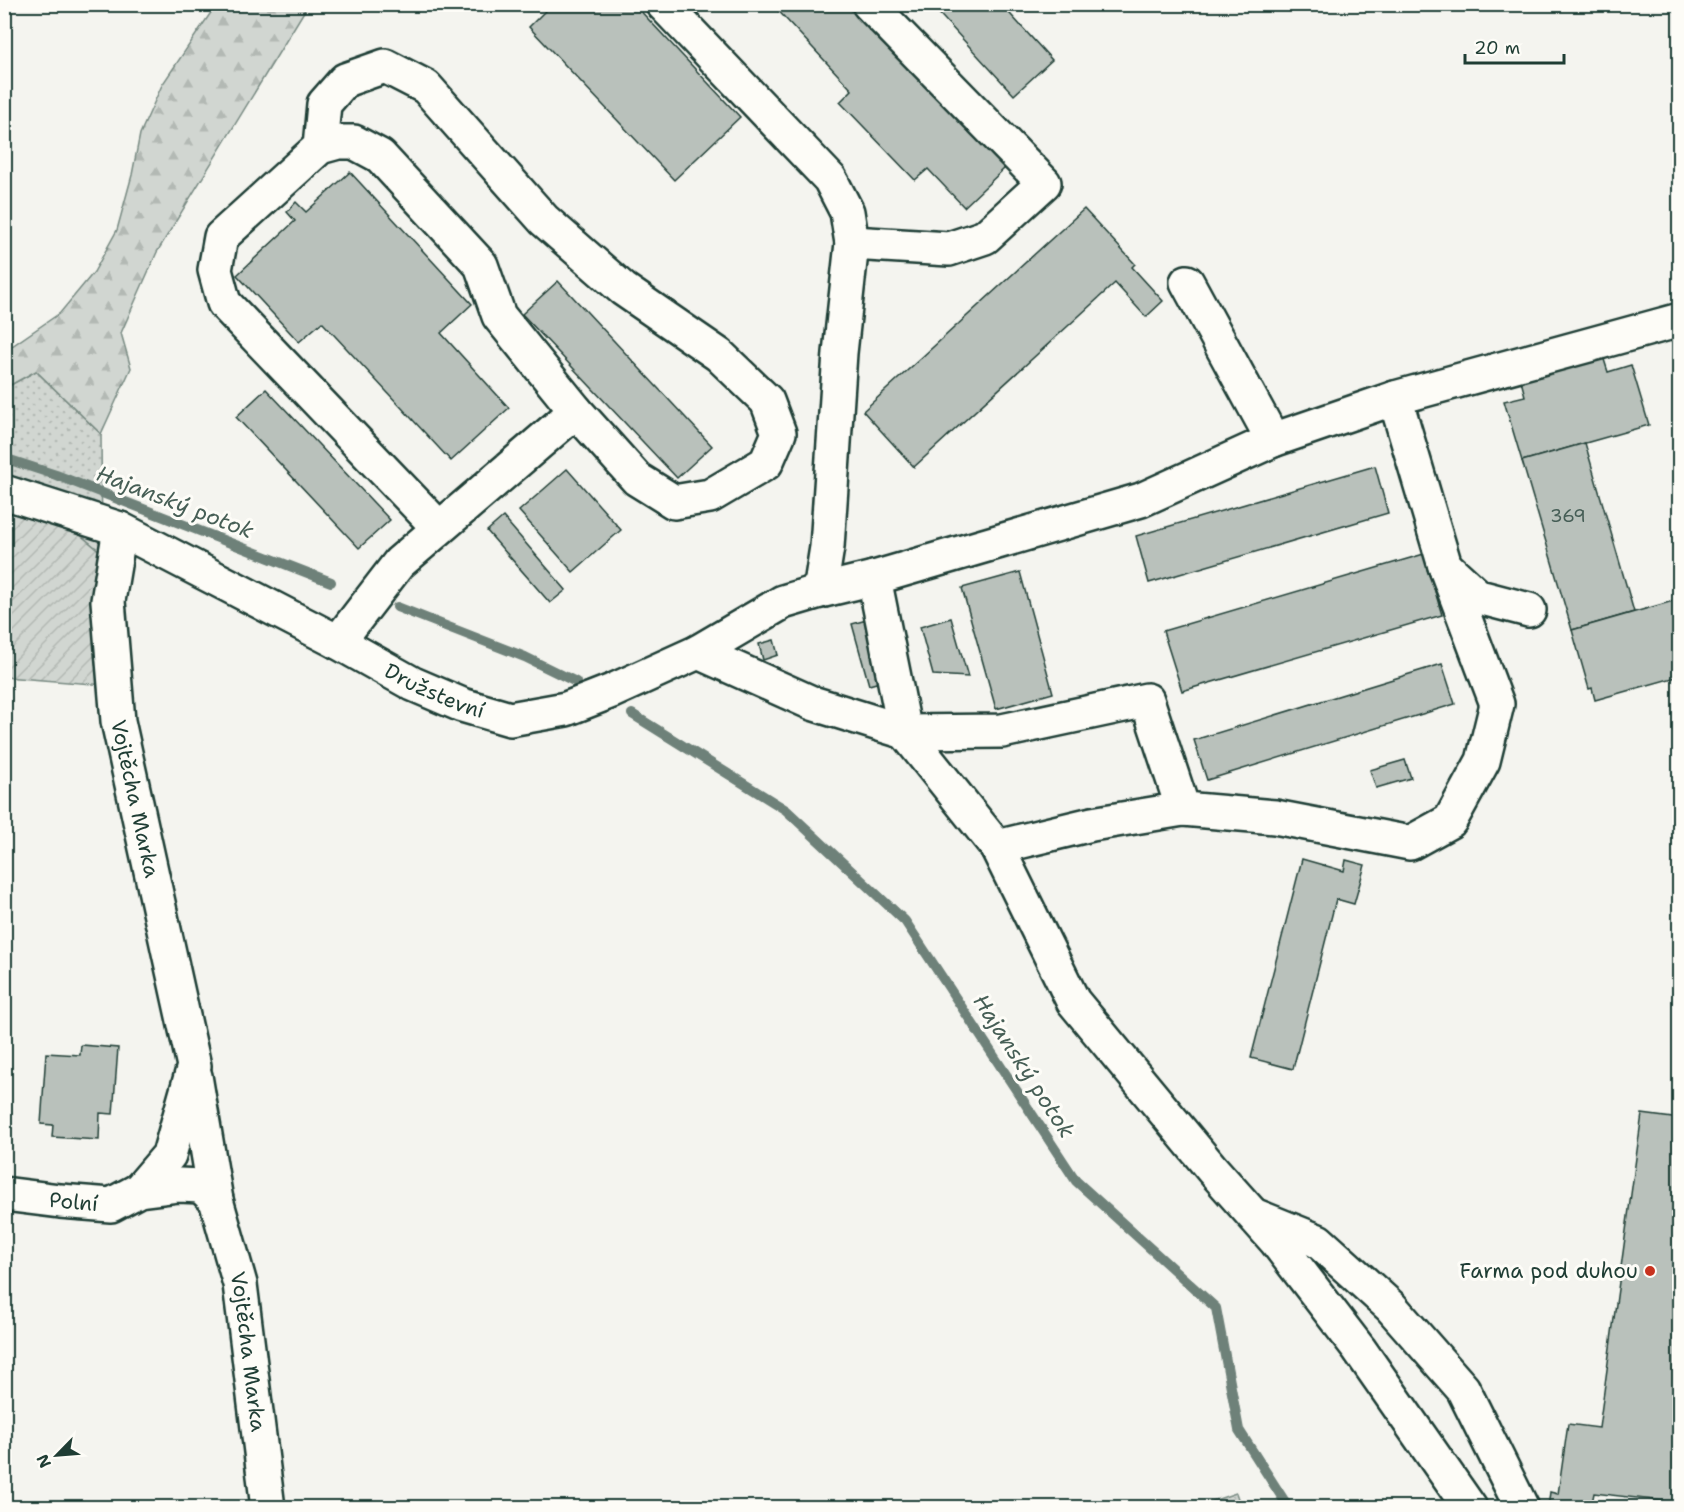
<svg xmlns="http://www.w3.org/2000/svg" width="1684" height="1512" font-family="'Shantell Sans',sans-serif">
<defs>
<pattern id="grass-dots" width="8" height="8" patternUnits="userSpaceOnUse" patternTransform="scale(1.5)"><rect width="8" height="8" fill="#d1d6d1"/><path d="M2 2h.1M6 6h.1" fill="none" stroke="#b3b9b4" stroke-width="1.8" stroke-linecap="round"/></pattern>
<pattern id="forest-firs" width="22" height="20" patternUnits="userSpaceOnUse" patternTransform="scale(1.5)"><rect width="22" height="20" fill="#d1d6d1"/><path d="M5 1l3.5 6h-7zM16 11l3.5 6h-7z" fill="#b3b9b4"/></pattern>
<pattern id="garden-furrows" width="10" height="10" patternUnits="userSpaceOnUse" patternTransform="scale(1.5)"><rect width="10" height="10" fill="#d1d6d1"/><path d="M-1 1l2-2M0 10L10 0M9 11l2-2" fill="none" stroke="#b3b9b4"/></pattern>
</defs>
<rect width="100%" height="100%" fill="#f4f4ef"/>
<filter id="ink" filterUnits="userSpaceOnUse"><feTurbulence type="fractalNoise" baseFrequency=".0167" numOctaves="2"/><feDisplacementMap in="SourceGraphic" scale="12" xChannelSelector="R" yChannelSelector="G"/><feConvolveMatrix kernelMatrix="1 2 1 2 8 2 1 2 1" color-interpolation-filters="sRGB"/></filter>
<g filter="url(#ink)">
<g fill="url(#grass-dots)" stroke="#788a82" stroke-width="1.5">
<polygon points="36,371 101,434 102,553 79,534 5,511 5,388"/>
<polygon points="1236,1493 1241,1507 1195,1507"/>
</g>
<polygon fill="url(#forest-firs)" stroke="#788a82" stroke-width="1.5" points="216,5 308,5 157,252 121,333 131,368 101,434 36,371 5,388 5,351 60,313 94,272 117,230 132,175 140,134 162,85"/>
<polygon fill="url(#garden-furrows)" stroke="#788a82" stroke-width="1.5" points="4,511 79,534 102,553 105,685 5,677"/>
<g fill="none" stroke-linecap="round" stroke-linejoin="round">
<g stroke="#6e8179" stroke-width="10">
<polyline points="4,458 56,475 331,582"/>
<polyline points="397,607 525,657 576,682"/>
<polyline points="632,714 786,810 905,921 1076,1181 1216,1308 1239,1430 1289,1508"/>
</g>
</g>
<g fill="#b9c1bb" stroke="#1f3d34" stroke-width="1.5">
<polygon points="552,4 634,4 740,117 674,180 529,27"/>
<polygon points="772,4 850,4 1005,168 964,207 928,169 915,180 840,102 852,90"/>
<polygon points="935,4 1001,4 1052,60 1014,95 933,7"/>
<polygon points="350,172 472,304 441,333 509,408 451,461 322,322 299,342 237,275 295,221 287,212 296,202 306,212"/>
<polygon points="1084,209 1135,264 1132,267 1163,301 1146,317 1115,283 914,467 863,411"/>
<polygon points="558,281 712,446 677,478 522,314"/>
<polygon points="1602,353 1608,372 1631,365 1649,425 1522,461 1504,401 1525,396 1520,377"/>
<polygon points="266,389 390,520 359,548 236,417"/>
<polygon points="1585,443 1634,612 1572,630 1522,461"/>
<polygon points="1375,466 1388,513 1149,583 1136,536"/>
<polygon points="567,469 621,530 573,572 519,511"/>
<polygon points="503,517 566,590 550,603 487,531"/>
<polygon points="1424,554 1442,615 1182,691 1163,631"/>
<polygon points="1020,572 1053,693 996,709 962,588"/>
<polygon points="1680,599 1680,676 1595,700 1592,688 1589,689 1572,630"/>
<polygon points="951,618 968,677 933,675 920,627"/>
<polygon points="870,619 887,680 869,685 852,624"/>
<polygon points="774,640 778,655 763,660 759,644"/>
<polygon points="1442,664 1455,704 1207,780 1194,740"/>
<polygon points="1405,760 1411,778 1376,788 1370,770"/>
<polygon points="1302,859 1344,871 1346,860 1365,865 1354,904 1336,899 1293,1069 1251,1058"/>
<polygon points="81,1045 118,1048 113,1114 100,1113 99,1140 52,1137 53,1125 41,1124 46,1053 80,1055"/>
<polygon points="4,1055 9,1056 6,1111 4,1111"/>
<polygon points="1642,1114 1680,1119 1680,1503 1594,1493 1591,1508 1548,1508 1550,1492 1558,1494 1568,1424 1599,1428"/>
</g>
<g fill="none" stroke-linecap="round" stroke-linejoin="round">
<defs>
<g id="minor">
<polyline points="663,4 830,179 847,212 852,243 840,353 827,547 820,591"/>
<polyline points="320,147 324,104 345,80 385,66 426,87 544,220 623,289 719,355 767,401 779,433 766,463 710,496 674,502 637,479 576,411 499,316 481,265 380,156 354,142 338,142 320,147 221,237 215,270 224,303 439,528"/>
<polyline points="852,243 949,249 985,237 1044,183 869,4"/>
<polyline points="1187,282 1273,440"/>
<polyline points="1395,398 1445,566 1479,597 1529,610"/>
<path id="s1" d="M4,492L120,529L338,642L413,684L462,705L510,719L566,709L612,691L698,652L783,602L820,591L874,578L1141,500L1273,440L1395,398L1680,320"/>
<path id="s2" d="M120,529L108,601L118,721L194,1066L169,1155L139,1190"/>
<polyline points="874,578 905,732 997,847 1073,1001 1212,1169 1276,1241 1359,1349 1470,1508"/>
<polyline points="338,642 399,563 576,411"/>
<polyline points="698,652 812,703 905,732 1002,731 1147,700 1183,809"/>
<polyline points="997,847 1092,824 1183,809 1275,817 1410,843 1450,821 1483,761 1497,704 1445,566"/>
<polyline points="195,1076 216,1200"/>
<path id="s3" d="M4,1194L60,1201L111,1205L139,1190L179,1185L201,1186L216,1200L240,1284L268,1508"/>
<polyline points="1256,1216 1318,1241 1391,1307 1463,1389 1522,1508"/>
</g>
</defs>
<use href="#minor" stroke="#1f3d34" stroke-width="38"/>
<use href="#minor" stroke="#fdfcf7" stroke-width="33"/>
</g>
</g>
<circle fill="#c8321e" stroke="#fdfcf7" stroke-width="2" cx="1650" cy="1271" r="6"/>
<g text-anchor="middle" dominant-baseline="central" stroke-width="6" stroke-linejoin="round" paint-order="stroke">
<g font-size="18" fill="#465e56">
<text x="1568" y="516">369</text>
</g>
<g font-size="21" fill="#1f3d34" stroke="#fdfcf7">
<text stroke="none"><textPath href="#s1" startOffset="476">Družstevní</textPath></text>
<text stroke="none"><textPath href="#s2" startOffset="273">Vojtěcha Marka</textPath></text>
<text stroke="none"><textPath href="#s3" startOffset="70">Polní</textPath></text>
<text stroke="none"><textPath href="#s3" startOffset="378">Vojtěcha Marka</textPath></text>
</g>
<g font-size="21" fill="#1f3d34" stroke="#fdfcf7" text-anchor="end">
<text x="1638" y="1271">Farma pod duhou</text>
</g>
<g font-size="22" font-style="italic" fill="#475f56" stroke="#fdfcf7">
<text transform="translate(175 502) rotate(21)">Hajanský potok</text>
<text transform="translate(1024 1066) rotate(57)">Hajanský potok</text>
</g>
</g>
<rect width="1684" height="1512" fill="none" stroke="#fdfcf7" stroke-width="24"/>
<rect x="12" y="12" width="1660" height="1488" fill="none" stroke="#1f3d34" stroke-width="2" filter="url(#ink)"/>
<g transform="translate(57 1455) rotate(245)" stroke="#fdfcf7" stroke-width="4.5" paint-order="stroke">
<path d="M0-4.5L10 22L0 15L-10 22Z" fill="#1f3d34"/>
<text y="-9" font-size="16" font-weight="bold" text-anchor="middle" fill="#1f3d34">N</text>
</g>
<path d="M1465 54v9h99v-9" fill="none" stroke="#1f3d34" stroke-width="3"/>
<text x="1474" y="54" font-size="18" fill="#1f3d34" stroke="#fdfcf7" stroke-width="4.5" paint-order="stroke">20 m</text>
</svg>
